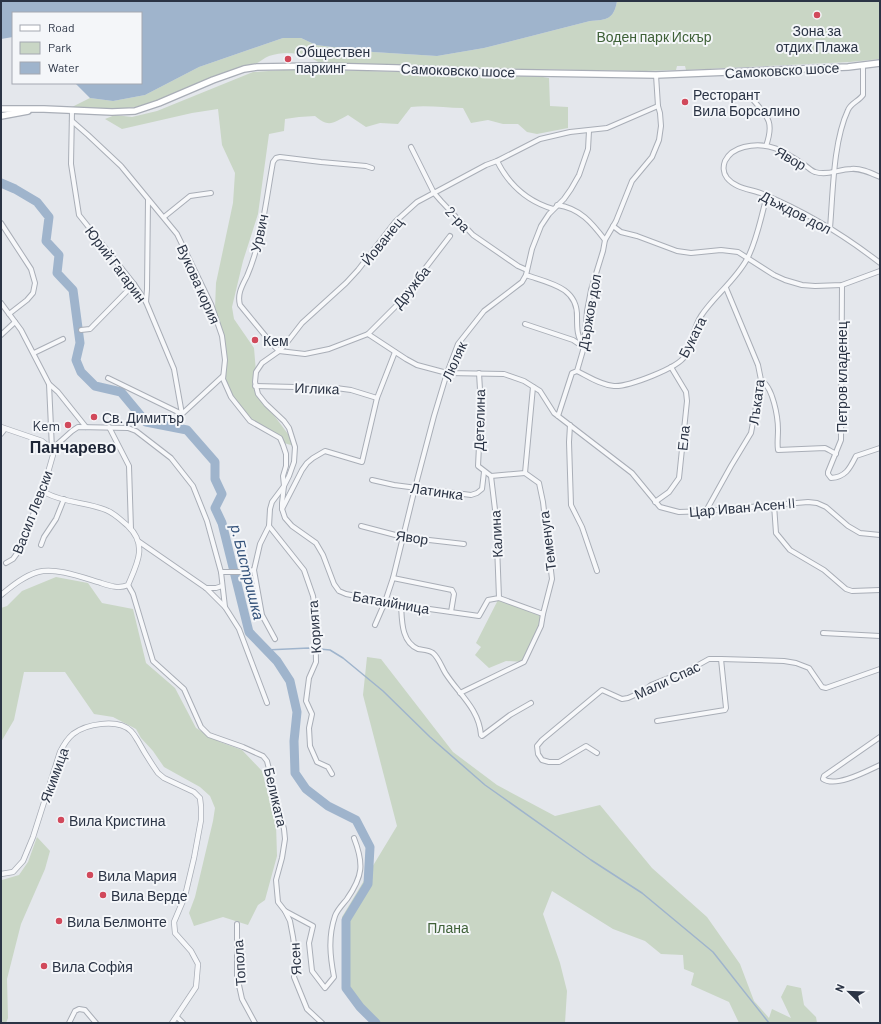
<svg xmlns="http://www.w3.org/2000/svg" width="881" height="1024" font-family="Barlow,sans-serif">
<rect width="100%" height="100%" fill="#e4e7ec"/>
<g fill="#c9d6c5">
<path d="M617,1H880V59L850,62L686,70L685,66H677L676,70L645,71L458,68L320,63C305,53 287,50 269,56C264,58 260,62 255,64C252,65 247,66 243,67L144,106L111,110L72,107L90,98L113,101L145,95L199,67L283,38H301L316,45L373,52L437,56L484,48L590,21C607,20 614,19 617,1Z"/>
<path d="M298,69L537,76L549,78L550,106L568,107V128L537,134L527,132L518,124H503L488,120L471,123L463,108C445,108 428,105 411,107L398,124L380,123L366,127L348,115C333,123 329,128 315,116L299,117L285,119L284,131L269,134L258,214L243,261L232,307L234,319L254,348L256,372L255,376L258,394L291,438L294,446L284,443L250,420L232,397L223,379L225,359L222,329L215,308L216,283L233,203L235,173L222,145L218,109L192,113L122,129L105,119L115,115L132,117L157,111L253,72Z"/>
<polygon points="56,577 88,583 102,603 133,609 146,663 175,688 196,728 220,742 242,750 262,771 276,823 277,856 265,900 258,905 248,925 223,917 194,926 189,913 195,897 213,821 215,808 210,796 200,787 164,767 153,751 141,738 136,729 113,717 94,714 65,672 24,672 14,720 1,742 1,608 7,606 22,591"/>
<polygon points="499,598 543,614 541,626 524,662 506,661 489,668 475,655 481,647 476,643"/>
<polygon points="367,657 381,659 453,752 497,785 555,816 600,805 652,868 707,917 740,964 754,1001 769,1018 772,1009 791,1018 781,997 787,985 801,988 804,1005 816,1017 817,1023 739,1023 729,1002 691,985 694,973 684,969 683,955 661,954 645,941 613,929 552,891 543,914 560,963 567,991 565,1023 376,1023 360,1007 346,988 342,917 397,826 363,695"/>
<polygon points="37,837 50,851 45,869 21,924 7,979 8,1018 6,1023 1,1023 1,885 2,880 19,875 28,862"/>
</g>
<path fill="#9fb4cc" d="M1,1H617C614,19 607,20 590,21L484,48L437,56L373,52L316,45L301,38H283L199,67L145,95L113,101L90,98L75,83H141V13H13V37L1,39Z"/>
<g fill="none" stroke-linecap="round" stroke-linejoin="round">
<polyline stroke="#9fb4cc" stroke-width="1.5" points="266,650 309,648 330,650 343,658 383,691 430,737 485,785 591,860 642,893 713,952 769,1023"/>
<polyline stroke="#9fb4cc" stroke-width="9" points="1,183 15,189 37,202 49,217 46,241 59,255 57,273 73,290 80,343 76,360 81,372 95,386 121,392 146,422 187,430 215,462 215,479 222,494 215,508 222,523 249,632 277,661 290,681 297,712 294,741 295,773 306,789 328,806 356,820 370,847 368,884 346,920 346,988 360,1007 376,1023"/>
<defs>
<g id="minor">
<path d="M754,101C769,118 774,123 766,146"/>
<polyline points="72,111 71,164 79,215 134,284 146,302 174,369 182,414"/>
<polyline points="72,121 88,135 121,166 177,234 211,304 222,336 225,360 223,379 231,397 250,421 280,438 283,445 286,454 286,466 283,476 284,486 282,503 282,509 285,518 292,526 316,543 323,555 334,584 339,591 346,594 401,605 472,615 479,616 488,600 499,598 496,518 491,476 478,466 481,406 479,373"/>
<polyline points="411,147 434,193 441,201 473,235 518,266 527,270"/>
<path d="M497,161C509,185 526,201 553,209"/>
<path d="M372,168L366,166L321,162L280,157L276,158L273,162C266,200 262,241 247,276C242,286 237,294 240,305L272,344L279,351L305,354L329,349L368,334L406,359L417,365L447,373L504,374L524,381L540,391L554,413L632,473L660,507L679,512L706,511L808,502L817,503L826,507L848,526L860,533L880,535"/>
<path d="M880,177C871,173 861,168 851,169C839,169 828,176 815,172C811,171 807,166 803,164C784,151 768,141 744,147C736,149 729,153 725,161C723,166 723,173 727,178C736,189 751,189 763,194C804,211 844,235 880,263"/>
<path d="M557,205C580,208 592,223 605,240"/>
<polyline points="164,217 190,196 211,193"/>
<polyline points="1,223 31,269 35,283 33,293 27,300 9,314"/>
<polyline points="613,226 621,232 637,236 677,251 691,253 721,250 738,252 774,275 785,280 802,285 815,286 842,285 880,271"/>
<path d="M830,228C833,193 833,142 848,110C851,103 859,101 863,95V65"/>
<path d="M526,275C549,283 578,287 577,317C577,329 577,337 584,347"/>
<path d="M842,285L841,440L828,472V474L831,478C846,477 850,468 856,456L880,448"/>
<polyline points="146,302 147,289 148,200"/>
<polyline points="1,303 21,330 49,384 52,449"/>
<polyline points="525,324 573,340 582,346"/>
<polyline points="81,330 90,329 134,284"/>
<polyline points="368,334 397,305 450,236"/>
<polyline points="1,335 15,322"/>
<polyline points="34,353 63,339"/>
<path d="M577,371C589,377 601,385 614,386C628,387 678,368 685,356C692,344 693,328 701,316C714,296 735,281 747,259C757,241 761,216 767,196"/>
<polyline points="108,378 182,414 223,376"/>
<path d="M761,380C773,387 778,417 778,430C778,437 777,444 778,450L825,448L829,450L836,454"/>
<polyline points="49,384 58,392 86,427"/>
<polyline points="255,386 336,388 351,390 377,398"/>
<polyline points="558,416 572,373 577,371 584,347 587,311 591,290 603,251 605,240 616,221 632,181 652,157 659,140 661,126 660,113 658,106 656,75"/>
<polyline points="570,425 569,442 571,505 582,527 597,571"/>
<polyline points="109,427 129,466 131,529"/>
<polyline points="1,434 5,429"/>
<polyline points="52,449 72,431 78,427 128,428 136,431 171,458 193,486 207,521 221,572 225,607"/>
<polyline points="491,476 525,473 533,387"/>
<polyline points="372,480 394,485 471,495 477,493 482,489 484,472"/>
<polyline points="655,502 669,492 679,478 687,401 686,392 671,367"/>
<polyline points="774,505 776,533 790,550 824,570 846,589 852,591 880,590"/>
<polyline points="282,509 302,470 307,463 313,458 325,451 362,462 377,398 395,352"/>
<polyline points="706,511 731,466 751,433 761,380 758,365 726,288"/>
<polyline points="269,526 260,544 254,570 262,615 275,639"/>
<polyline points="361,526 403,537 464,544"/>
<polyline points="138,541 206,588 225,607 239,629 267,703"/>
<polyline points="41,545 44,537 56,519 64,499"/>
<polyline points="6,563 13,559 18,552 43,490"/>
<polyline points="221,572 244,572 254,570"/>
<polyline points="393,578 452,590 454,594 451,612"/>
<path d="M128,585L133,594L153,661L184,689L201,727L209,735L243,747L263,756L267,761L284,829L285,839L282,858L276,880L278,902L285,911L313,926L309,943L312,971L325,988L334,977C330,956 328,937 335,916C337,910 343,904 347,899C363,876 364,864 354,838"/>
<polyline points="206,588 216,588 222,586"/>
<polyline points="499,598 543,614 552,579 543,502 539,483 525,473"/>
<path d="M401,605C402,620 401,642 418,649C423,650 429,650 433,653C439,658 442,668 446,674C459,694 479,709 481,735L482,736L510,715L531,703"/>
<polyline points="375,625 385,602 393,578 415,488 434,416 447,373 458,344 484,311 522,282 526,275 532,249 541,226 549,214 564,199 571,189 579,175 588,149 589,131"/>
<polyline points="823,633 880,636"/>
<polyline points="460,693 524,662 541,626 543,614"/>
<polyline points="657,721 725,710 726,708 721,659"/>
<path d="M880,737L824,776L823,779C836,788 867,771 880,765"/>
<polyline points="597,753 586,746 559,762 549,762 542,760 538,754 537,746 542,740 602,690 622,699 628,698 644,691 651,685 691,669 709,659 721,659 784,661 796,663 809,668 822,687 826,688 880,669"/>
<polyline points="332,774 328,767 317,762 310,746 309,728 312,714 306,701 309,678 316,662 315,609 313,596 304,570 269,526 270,509 272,502 284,486 289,476 294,462 295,447 289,428 284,421 266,404 258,394 255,382 256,372 262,363 279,351 285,345 302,323 346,283 358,270 395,222 417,202 486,165 497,161 540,139 570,132 607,128 658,106"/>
<polyline points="285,911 290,921 293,937 296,958 294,977 307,1009 322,1023"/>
<polyline points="237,924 237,976 242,999 255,1023"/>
<polyline points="177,1017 183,1023"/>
<polyline points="69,1023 75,1011 79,1009 85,1010 96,1023"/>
</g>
<g id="tertiary">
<path d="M1,427L42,441L52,449L53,455L43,490L46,493C64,503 87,502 106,510C114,513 121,520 128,526C148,545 137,564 128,585C119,589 110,586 101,583C84,578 56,567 38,572C24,576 12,586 1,595"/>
<path d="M1,874L13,872L23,861L33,837L60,752C63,746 67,739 73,734C86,724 118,718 131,731C134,734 136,738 138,741C144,752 151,763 158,773L164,778L194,792L200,798L201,807V820L194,858L185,896L174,922L175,933L191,951L198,964L196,987L172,1023"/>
</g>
<g id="secondary">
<polyline points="1,109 44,109 112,112 135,111 159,103 213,80 244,69 257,67 319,66 397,68 481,72 656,75 848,67 880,63"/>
<polyline points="1,116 28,111"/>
</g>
</defs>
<use href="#minor" stroke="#a9aeb7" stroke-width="6"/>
<use href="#tertiary" stroke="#a9aeb7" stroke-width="6"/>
<use href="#secondary" stroke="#a9aeb7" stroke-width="8"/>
<use href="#minor" stroke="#f7f8fa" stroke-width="4"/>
<use href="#tertiary" stroke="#f7f8fa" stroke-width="4.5"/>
<use href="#secondary" stroke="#fff" stroke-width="5.5"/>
</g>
<g fill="#d1495b" stroke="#f4f6f9" stroke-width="1.5">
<circle cx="817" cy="15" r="4"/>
<circle cx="288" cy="59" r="4"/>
<circle cx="685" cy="102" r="4"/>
<circle cx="255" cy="340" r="4"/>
<circle cx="94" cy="417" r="4"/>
<circle cx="68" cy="425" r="4"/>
<circle cx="61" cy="820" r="4"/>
<circle cx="90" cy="875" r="4"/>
<circle cx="103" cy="895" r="4"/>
<circle cx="59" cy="921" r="4"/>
<circle cx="44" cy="966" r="4"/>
</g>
<g text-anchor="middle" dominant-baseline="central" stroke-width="4" stroke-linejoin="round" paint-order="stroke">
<g font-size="14" fill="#2b3445" stroke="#f4f6f9" text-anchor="start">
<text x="817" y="30" text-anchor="middle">Зона за<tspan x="817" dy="16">отдих Плажа</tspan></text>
<text x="296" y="51">Обществен<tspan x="296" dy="16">паркинг</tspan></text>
<text x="693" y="94">Ресторант<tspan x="693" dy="16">Вила Борсалино</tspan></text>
<text x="263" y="340">Кем</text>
<text x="102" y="417">Св. Димитър</text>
<text x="60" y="425" text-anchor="end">Kem</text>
<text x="69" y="820">Вила Кристина</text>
<text x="98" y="875">Вила Мария</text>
<text x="111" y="895">Вила Верде</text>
<text x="67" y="921">Вила Белмонте</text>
<text x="52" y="966">Вила Софѝя</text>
</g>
<g font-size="14" fill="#3f6138" stroke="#f4f6f9">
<text x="654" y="36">Воден парк Искър</text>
<text x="448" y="927">Плана</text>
</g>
<g font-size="14" fill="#2b3445" stroke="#f4f6f9">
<text transform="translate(458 70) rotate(2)">Самоковско шосе</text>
<text transform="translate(782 70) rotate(-3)">Самоковско шосе</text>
<text transform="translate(791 158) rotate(30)">Явор</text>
<text transform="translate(796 212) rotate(27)">Дъждов дол</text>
<text transform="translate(458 219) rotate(47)">2-ра</text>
<text transform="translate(259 233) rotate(-78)">Урвич</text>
<text transform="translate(382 241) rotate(-51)">Йованец</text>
<text transform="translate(116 264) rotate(53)">Юрий Гагарин</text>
<text transform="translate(199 284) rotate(66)">Вукова кория</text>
<text transform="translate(411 287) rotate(-51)">Дружба</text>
<text transform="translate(589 312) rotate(-80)">Държов дол</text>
<text transform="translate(692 337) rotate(-63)">Буката</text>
<text transform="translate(454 361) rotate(-66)">Люляк</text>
<text transform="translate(841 377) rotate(-90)">Петров кладенец</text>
<text transform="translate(317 388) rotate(2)">Иглика</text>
<text transform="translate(756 402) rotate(-82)">Лъката</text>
<text transform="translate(479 420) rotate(-89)">Детелина</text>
<text transform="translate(683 438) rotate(-84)">Ела</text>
<text transform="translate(437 491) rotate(8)">Латинка</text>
<text transform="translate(742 507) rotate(-5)">Цар Иван Асен II</text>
<text transform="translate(32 512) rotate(-69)">Васил Левски</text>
<text transform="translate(496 534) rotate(-93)">Калина</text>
<text transform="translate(412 537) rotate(8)">Явор</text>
<text transform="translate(547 541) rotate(-97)">Теменуга</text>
<text transform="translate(391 602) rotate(10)">Батаийница</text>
<text transform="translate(314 627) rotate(-94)">Корията</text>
<text transform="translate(667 680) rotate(-25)">Мали Спас</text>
<text transform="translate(54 775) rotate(-70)">Якимица</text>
<text transform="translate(276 797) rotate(77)">Беликата</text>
<text transform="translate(295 959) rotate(-94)">Ясен</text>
<text transform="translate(239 963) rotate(-94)">Топола</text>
</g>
<g font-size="15" font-style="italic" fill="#34527a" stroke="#f4f6f9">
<text transform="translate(248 572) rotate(76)">р. Бистришка</text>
</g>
<g font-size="16" font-weight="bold" fill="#1d2536" stroke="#f4f6f9">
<text x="73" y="446">Панчарево</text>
</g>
</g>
<rect width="881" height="1024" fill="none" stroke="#2b3445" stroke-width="4"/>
<rect x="12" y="12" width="130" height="72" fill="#f4f6f9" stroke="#a4a8b1"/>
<rect x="20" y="25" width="20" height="6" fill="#ffffff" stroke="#a4a8b1"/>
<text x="48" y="32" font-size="12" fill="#2b3445">Road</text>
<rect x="20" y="42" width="20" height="12" fill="#c9d6c5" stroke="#a4a8b1"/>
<text x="48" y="52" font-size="12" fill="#2b3445">Park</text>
<rect x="20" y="62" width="20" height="12" fill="#9fb4cc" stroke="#a4a8b1"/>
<text x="48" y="72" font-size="12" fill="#2b3445">Water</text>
<g transform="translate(849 992) rotate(293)" stroke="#f4f6f9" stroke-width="3" paint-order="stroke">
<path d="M0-3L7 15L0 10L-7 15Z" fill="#2b3445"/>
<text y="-6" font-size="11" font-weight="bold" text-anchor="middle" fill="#2b3445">N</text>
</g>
</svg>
